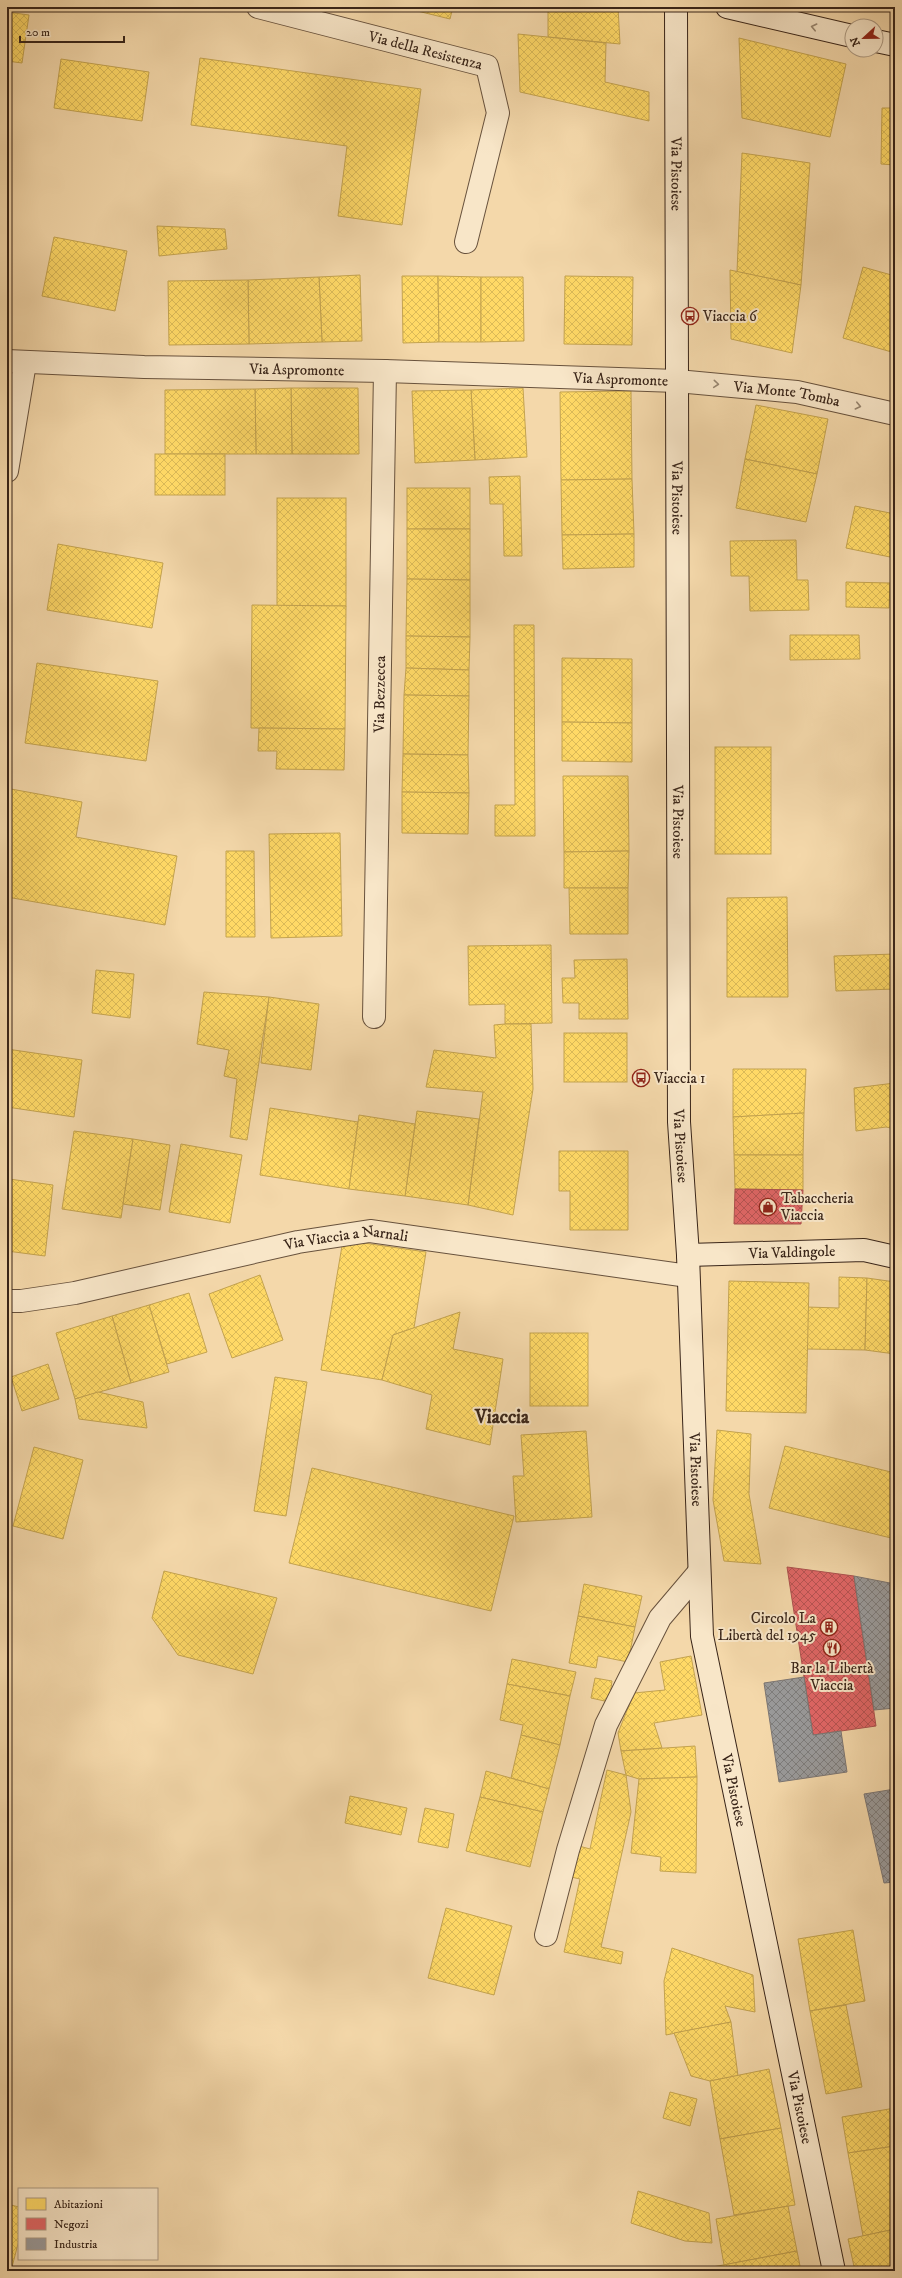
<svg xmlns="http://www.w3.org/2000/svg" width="902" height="2278" font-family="'IM FELL DW Pica',serif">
<defs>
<pattern id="homes-cross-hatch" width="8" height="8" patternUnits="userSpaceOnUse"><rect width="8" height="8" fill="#ffd966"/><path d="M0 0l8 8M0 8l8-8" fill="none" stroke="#dbba58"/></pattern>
<pattern id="shops-cross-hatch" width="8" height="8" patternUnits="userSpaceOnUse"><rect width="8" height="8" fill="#e06666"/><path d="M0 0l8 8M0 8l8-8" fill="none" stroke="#b75453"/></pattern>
<pattern id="industry-cross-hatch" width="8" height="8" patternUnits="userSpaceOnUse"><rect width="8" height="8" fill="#999"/><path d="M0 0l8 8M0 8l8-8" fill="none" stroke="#7e7d7c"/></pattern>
</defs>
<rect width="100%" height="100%" fill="#f4d8aa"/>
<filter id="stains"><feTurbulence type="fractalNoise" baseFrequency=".005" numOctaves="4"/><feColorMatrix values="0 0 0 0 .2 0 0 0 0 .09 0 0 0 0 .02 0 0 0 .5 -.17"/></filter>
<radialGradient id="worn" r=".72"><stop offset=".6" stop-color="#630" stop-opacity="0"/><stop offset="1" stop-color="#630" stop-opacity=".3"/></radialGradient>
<g fill="url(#homes-cross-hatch)" stroke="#c4a34f">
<polygon points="401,7 453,7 450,19"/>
<polygon points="548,7 618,7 620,44 548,37"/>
<polygon points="7,12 29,15 22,63 7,61"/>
<polygon points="518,34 606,43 605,82 649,92 649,121 520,92"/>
<polygon points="739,38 846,64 830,137 742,118"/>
<polygon points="200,58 421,89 402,225 338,216 347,146 191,125"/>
<polygon points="61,59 149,72 142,121 54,108"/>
<polygon points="882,108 895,108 895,165 881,164"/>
<polygon points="742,153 810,163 801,285 737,272"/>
<polygon points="157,226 225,229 227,249 159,256"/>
<polygon points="54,237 127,251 115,311 42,296"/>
<polygon points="863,267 895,276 895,353 843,338"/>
<polygon points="730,270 801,285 792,353 731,339"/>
<polygon points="360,275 362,341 322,342 319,277"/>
<polygon points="402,276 438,276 439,342 403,343"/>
<polygon points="438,276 481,277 481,342 439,342"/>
<polygon points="565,276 633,277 632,345 564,344"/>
<polygon points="319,277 322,342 249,344 248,280"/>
<polygon points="481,277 523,277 524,341 481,342"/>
<polygon points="248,280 249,344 169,345 168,281"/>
<polygon points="291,388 358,388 359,454 292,454"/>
<polygon points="291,388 292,454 256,454 255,389"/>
<polygon points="523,388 527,457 475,460 471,390"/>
<polygon points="255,389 256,454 165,454 165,390"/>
<polygon points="471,390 475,460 415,463 412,391"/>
<polygon points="631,391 632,479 561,480 560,392"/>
<polygon points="756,405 828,419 817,474 745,459"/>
<rect x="155" y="454" width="70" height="41"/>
<polygon points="745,459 817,474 806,522 736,508"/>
<polygon points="520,476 522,556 504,556 503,504 490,504 489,477"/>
<polygon points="632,479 634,534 562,535 561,480"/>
<rect x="407" y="488" width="63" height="41"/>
<rect x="277" y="498" width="69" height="108"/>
<polygon points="855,506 895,514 895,558 846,548"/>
<polygon points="407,529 470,529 470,580 407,579"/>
<polygon points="634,534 634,567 563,569 562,535"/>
<polygon points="796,540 797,580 808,580 809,610 750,611 749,576 731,576 730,541"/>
<polygon points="58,544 163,563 152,628 47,610"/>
<polygon points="407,579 470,580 470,637 406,636"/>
<polygon points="846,582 890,583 889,608 846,607"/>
<polygon points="252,605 346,606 345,729 251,728"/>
<polygon points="514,625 534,625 535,836 495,836 495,805 515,805"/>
<polygon points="790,635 859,635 860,659 790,660"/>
<polygon points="406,636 470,637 469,670 406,668"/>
<polygon points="562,658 632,659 632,723 562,722"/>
<polygon points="37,663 158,681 146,761 25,743"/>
<polygon points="406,668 469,670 469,696 404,695"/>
<polygon points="404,695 469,696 468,755 403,754"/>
<polygon points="562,722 632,723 632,762 562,761"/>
<polygon points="259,728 345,729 344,770 276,769 277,751 258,751"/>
<rect x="715" y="747" width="56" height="107"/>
<polygon points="403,754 468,755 469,793 402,792"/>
<polygon points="563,776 628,776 629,851 564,852"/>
<polygon points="11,789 82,802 76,837 177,856 165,925 7,897 7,812"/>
<polygon points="402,792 469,793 468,834 402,833"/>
<polygon points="340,833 342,936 271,938 269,834"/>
<polygon points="226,851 254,851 255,937 226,937"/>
<polygon points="629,851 628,888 564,888 564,852"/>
<polygon points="569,888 628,888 628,934 570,934"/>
<polygon points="787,897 788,997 727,997 727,898"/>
<polygon points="551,945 552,1023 505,1024 505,1004 469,1005 468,946"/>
<polygon points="895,954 895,989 836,991 834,956"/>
<polygon points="627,959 628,1019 579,1019 579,1003 563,1003 562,978 575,978 574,960"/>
<polygon points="96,970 134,974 130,1018 92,1013"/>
<polygon points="204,992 269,997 247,1140 230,1137 237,1079 224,1076 229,1050 197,1044"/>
<polygon points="269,997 319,1004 311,1070 261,1063"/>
<polygon points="505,1024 531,1024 533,1089 513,1215 468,1205 483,1092 426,1087 434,1050 496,1058 494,1025"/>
<rect x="564" y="1033" width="63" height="49"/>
<polygon points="7,1049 82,1060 74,1117 7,1107"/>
<polygon points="733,1069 806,1069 804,1113 733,1117"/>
<polygon points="895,1083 895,1129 886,1127 856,1131 854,1088"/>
<polygon points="270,1108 358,1122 349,1189 260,1175"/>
<polygon points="417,1111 479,1119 468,1205 405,1196"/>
<polygon points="804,1113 803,1155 734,1155 733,1117"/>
<polygon points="359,1115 415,1124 405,1196 349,1189"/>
<polygon points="74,1131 133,1139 121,1218 62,1209"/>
<polygon points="133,1139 170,1145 160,1210 123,1204"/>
<polygon points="181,1144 242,1155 230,1223 169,1212"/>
<polygon points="559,1151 628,1151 628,1230 570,1230 570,1191 559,1191"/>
<polygon points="734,1155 803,1155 803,1190 735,1189"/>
<polygon points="9,1179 53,1185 45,1256 7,1251 7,1198"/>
<polygon points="343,1240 426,1252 414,1328 393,1335 382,1380 321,1370"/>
<polygon points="260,1275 283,1340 232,1358 209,1294"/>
<polygon points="839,1277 867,1278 865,1350 806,1349 807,1307 839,1308"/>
<polygon points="867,1278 895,1282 895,1354 865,1350"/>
<polygon points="729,1281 809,1283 806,1413 726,1411"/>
<polygon points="189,1293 207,1352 167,1364 149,1305"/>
<polygon points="149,1305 169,1372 131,1383 112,1316"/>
<polygon points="460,1312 453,1349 503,1359 490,1445 426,1429 432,1395 382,1380 393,1335"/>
<polygon points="112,1316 131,1383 75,1399 56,1333"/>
<rect x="530" y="1333" width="58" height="73"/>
<polygon points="48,1364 59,1399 22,1411 11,1377"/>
<polygon points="275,1377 307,1382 286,1516 254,1511"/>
<polygon points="98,1392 143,1402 147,1428 79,1419 75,1399"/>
<polygon points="717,1430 751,1434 749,1494 761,1564 724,1561 713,1500"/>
<polygon points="586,1431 592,1517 516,1522 513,1476 524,1476 521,1435"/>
<polygon points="785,1446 895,1473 895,1539 769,1508"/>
<polygon points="34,1447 83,1460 63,1539 13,1526"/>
<polygon points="312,1468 514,1516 491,1611 289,1563"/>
<polygon points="164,1571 277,1598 253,1674 178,1655 152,1618"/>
<polygon points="584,1584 642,1596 635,1627 578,1616"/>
<polygon points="578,1616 635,1627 628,1662 598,1656 596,1668 569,1663"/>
<polygon points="691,1656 702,1715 654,1723 662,1748 621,1751 618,1733 634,1693 665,1690 660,1662"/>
<polygon points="512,1659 576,1672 570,1696 507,1684"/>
<polygon points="595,1678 612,1681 609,1702 591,1698"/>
<polygon points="507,1684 570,1696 560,1745 521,1735 523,1725 500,1720"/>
<polygon points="521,1735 560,1745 549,1789 511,1778"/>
<polygon points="695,1746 697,1777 639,1779 626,1775 621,1751"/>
<polygon points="607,1770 626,1775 631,1812 601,1947 623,1952 621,1964 564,1952 580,1879 571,1877 579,1846 590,1849"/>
<polygon points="486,1771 549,1789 543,1812 480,1797"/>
<polygon points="697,1777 696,1873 660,1871 661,1857 631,1853 639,1779"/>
<polygon points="350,1796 407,1808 401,1835 345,1823"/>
<polygon points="480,1797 543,1812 530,1867 466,1851"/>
<polygon points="425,1808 454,1814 448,1848 418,1842"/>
<polygon points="446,1908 512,1926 494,1995 428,1978"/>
<polygon points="853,1930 865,2001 810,2011 798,1939"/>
<polygon points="672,1948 753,1975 755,2012 725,2006 731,2022 666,2035 664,1981"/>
<polygon points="846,2005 862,2087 826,2094 810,2011"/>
<polygon points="731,2022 738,2076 710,2081 691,2076 674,2033"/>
<polygon points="769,2069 781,2128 720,2139 710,2081"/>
<polygon points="670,2092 697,2099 690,2126 663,2118"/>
<polygon points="895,2108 895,2146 848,2153 842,2117"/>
<polygon points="781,2128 795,2205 734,2215 720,2139"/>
<polygon points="895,2146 895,2229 863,2236 848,2153"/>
<polygon points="638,2191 709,2213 712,2243 685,2241 631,2223"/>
<polygon points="7,2204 19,2207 19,2240 11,2271 7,2271"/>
<polygon points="788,2206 797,2251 724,2265 716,2219"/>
<polygon points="895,2229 895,2271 855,2271 848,2239"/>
<polygon points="797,2251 801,2271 708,2271 707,2268"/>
</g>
<g fill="url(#shops-cross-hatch)" stroke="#ae524f">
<polygon points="735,1189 803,1190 801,1224 734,1224"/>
<polygon points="787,1567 854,1576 876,1726 813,1735"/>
</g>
<g fill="url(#industry-cross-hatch)" stroke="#7c7673">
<polygon points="854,1576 895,1584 895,1708 874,1710"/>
<polygon points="804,1677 813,1735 841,1731 847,1772 779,1782 764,1683"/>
<polygon points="895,1789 895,1882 884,1883 864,1794"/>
</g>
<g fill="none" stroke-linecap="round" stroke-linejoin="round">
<defs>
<g id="street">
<path id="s1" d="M258,7L487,66L498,113L466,242"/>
<path id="s2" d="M7,361L144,367L385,371L677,381L797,392L895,414"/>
<polyline points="7,471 25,363"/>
<path id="s3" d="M374,1017L385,371"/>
<path id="s4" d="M7,1301H21L75,1293L298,1242L370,1231L688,1276"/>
<polyline points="546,1935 568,1850 606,1725 660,1618 699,1572"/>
</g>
<g id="secondary">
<path id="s5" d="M676,7L679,1122L688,1255L702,1636L834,2271"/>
<polyline points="727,7 852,36"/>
<polyline points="876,41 895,45"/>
<path id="s6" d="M688,1255L864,1250L895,1257"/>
</g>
</defs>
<use href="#street" stroke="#68523d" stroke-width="24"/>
<use href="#secondary" stroke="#392519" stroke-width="24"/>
<use href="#street" stroke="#f8e6c8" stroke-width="22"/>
<use href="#secondary" stroke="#f8e6c8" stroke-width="22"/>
</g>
<defs><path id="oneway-chevron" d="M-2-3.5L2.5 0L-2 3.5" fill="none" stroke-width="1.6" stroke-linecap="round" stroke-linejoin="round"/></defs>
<g stroke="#988670">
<use href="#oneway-chevron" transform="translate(814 27) rotate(-167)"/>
<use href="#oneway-chevron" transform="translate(716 384) rotate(5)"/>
<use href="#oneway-chevron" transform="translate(858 406) rotate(13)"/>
</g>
<defs>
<symbol id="bus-ring" viewBox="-11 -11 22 22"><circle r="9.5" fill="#f8e6c8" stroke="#8f2418" stroke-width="1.5"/><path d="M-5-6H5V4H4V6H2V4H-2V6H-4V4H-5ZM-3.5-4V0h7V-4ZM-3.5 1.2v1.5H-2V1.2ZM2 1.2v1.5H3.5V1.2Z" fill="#8f2418"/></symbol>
<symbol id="shop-ring" viewBox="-11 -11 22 22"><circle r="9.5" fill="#f8e6c8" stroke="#8f2418" stroke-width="1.5"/><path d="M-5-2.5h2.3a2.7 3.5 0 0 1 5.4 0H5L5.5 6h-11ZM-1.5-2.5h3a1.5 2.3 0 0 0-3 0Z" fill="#8f2418"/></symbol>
<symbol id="building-ring" viewBox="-11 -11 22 22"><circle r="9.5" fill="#f8e6c8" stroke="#8f2418" stroke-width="1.5"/><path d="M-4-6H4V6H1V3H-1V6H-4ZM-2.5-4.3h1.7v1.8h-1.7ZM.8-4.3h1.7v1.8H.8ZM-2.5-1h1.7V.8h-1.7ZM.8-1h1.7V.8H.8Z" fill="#8f2418"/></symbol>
<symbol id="restaurant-ring" viewBox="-11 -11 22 22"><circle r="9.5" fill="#f8e6c8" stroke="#8f2418" stroke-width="1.5"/><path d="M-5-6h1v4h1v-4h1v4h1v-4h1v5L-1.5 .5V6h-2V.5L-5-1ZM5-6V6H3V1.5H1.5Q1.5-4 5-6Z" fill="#8f2418"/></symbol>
</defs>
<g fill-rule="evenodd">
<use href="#bus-ring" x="680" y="306" width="20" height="20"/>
<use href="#bus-ring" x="631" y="1068" width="20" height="20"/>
<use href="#shop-ring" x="758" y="1197" width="20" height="20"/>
<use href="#building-ring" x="819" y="1617" width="20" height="20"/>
<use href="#restaurant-ring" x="822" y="1638" width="20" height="20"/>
</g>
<g text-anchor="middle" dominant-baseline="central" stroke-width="4" stroke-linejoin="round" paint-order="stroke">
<g font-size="15" fill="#392519" stroke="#f8e6c8">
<text stroke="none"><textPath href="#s1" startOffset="173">Via della Resistenza</textPath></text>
<text stroke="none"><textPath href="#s5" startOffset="167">Via Pistoiese</textPath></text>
<text stroke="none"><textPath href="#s2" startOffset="290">Via Aspromonte</textPath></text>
<text stroke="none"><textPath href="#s2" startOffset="614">Via Aspromonte</textPath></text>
<text stroke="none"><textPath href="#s2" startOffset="781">Via Monte Tomba</textPath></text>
<text stroke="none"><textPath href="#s5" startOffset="491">Via Pistoiese</textPath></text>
<text stroke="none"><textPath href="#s3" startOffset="323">Via Bezzecca</textPath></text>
<text stroke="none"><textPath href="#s5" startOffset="815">Via Pistoiese</textPath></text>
<text stroke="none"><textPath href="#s5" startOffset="1139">Via Pistoiese</textPath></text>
<text stroke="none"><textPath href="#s4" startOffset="346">Via Viaccia a Narnali</textPath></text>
<text stroke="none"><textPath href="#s6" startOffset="104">Via Valdingole</textPath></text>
<text stroke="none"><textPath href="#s5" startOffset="1463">Via Pistoiese</textPath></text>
<text stroke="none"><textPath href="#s5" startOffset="1787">Via Pistoiese</textPath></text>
<text stroke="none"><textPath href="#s5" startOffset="2111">Via Pistoiese</textPath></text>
</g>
<g font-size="15" fill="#392519" stroke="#f8e6c8" text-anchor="start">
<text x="703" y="316">Viaccia 6</text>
<text x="654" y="1078">Viaccia 1</text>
<text x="781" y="1198">Tabaccheria<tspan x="781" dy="17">Viaccia</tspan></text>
<text x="816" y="1618" text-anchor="end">Circolo La<tspan x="816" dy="17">Libertà del 1945</tspan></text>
<text x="832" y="1668" text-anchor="middle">Bar la Libertà<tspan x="832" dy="17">Viaccia</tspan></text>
</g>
<g font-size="19" font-weight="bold" fill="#392519" stroke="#f8e6c8">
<text x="502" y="1417">Viaccia</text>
</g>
</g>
<rect width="902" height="2278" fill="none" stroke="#f4d8aa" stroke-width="24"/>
<rect x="8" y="8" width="886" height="2262" fill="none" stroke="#392519" stroke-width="2"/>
<rect x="12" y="12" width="878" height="2254" fill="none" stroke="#392519"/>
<rect x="18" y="2188" width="140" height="72" fill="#f8e6c8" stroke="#ac9982"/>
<rect x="26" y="2198" width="20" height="12" fill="#ffd966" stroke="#ac9982"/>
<text x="54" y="2208" font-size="12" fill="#392519">Abitazioni</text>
<rect x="26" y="2218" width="20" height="12" fill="#e06666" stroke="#ac9982"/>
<text x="54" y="2228" font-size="12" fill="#392519">Negozi</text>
<rect x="26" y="2238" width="20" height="12" fill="#999999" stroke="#ac9982"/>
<text x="54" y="2248" font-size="12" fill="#392519">Industria</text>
<g transform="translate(864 38) rotate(248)"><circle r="19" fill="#f8e6c8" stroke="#ac9982"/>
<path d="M0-3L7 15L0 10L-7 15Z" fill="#8f2418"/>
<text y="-6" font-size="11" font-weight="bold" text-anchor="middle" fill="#392519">N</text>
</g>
<path d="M20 36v6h104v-6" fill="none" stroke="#392519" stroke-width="2"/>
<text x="26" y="36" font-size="12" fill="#392519" stroke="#f8e6c8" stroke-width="3" paint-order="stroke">20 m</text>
<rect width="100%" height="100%" filter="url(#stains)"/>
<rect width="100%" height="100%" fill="url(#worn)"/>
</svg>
